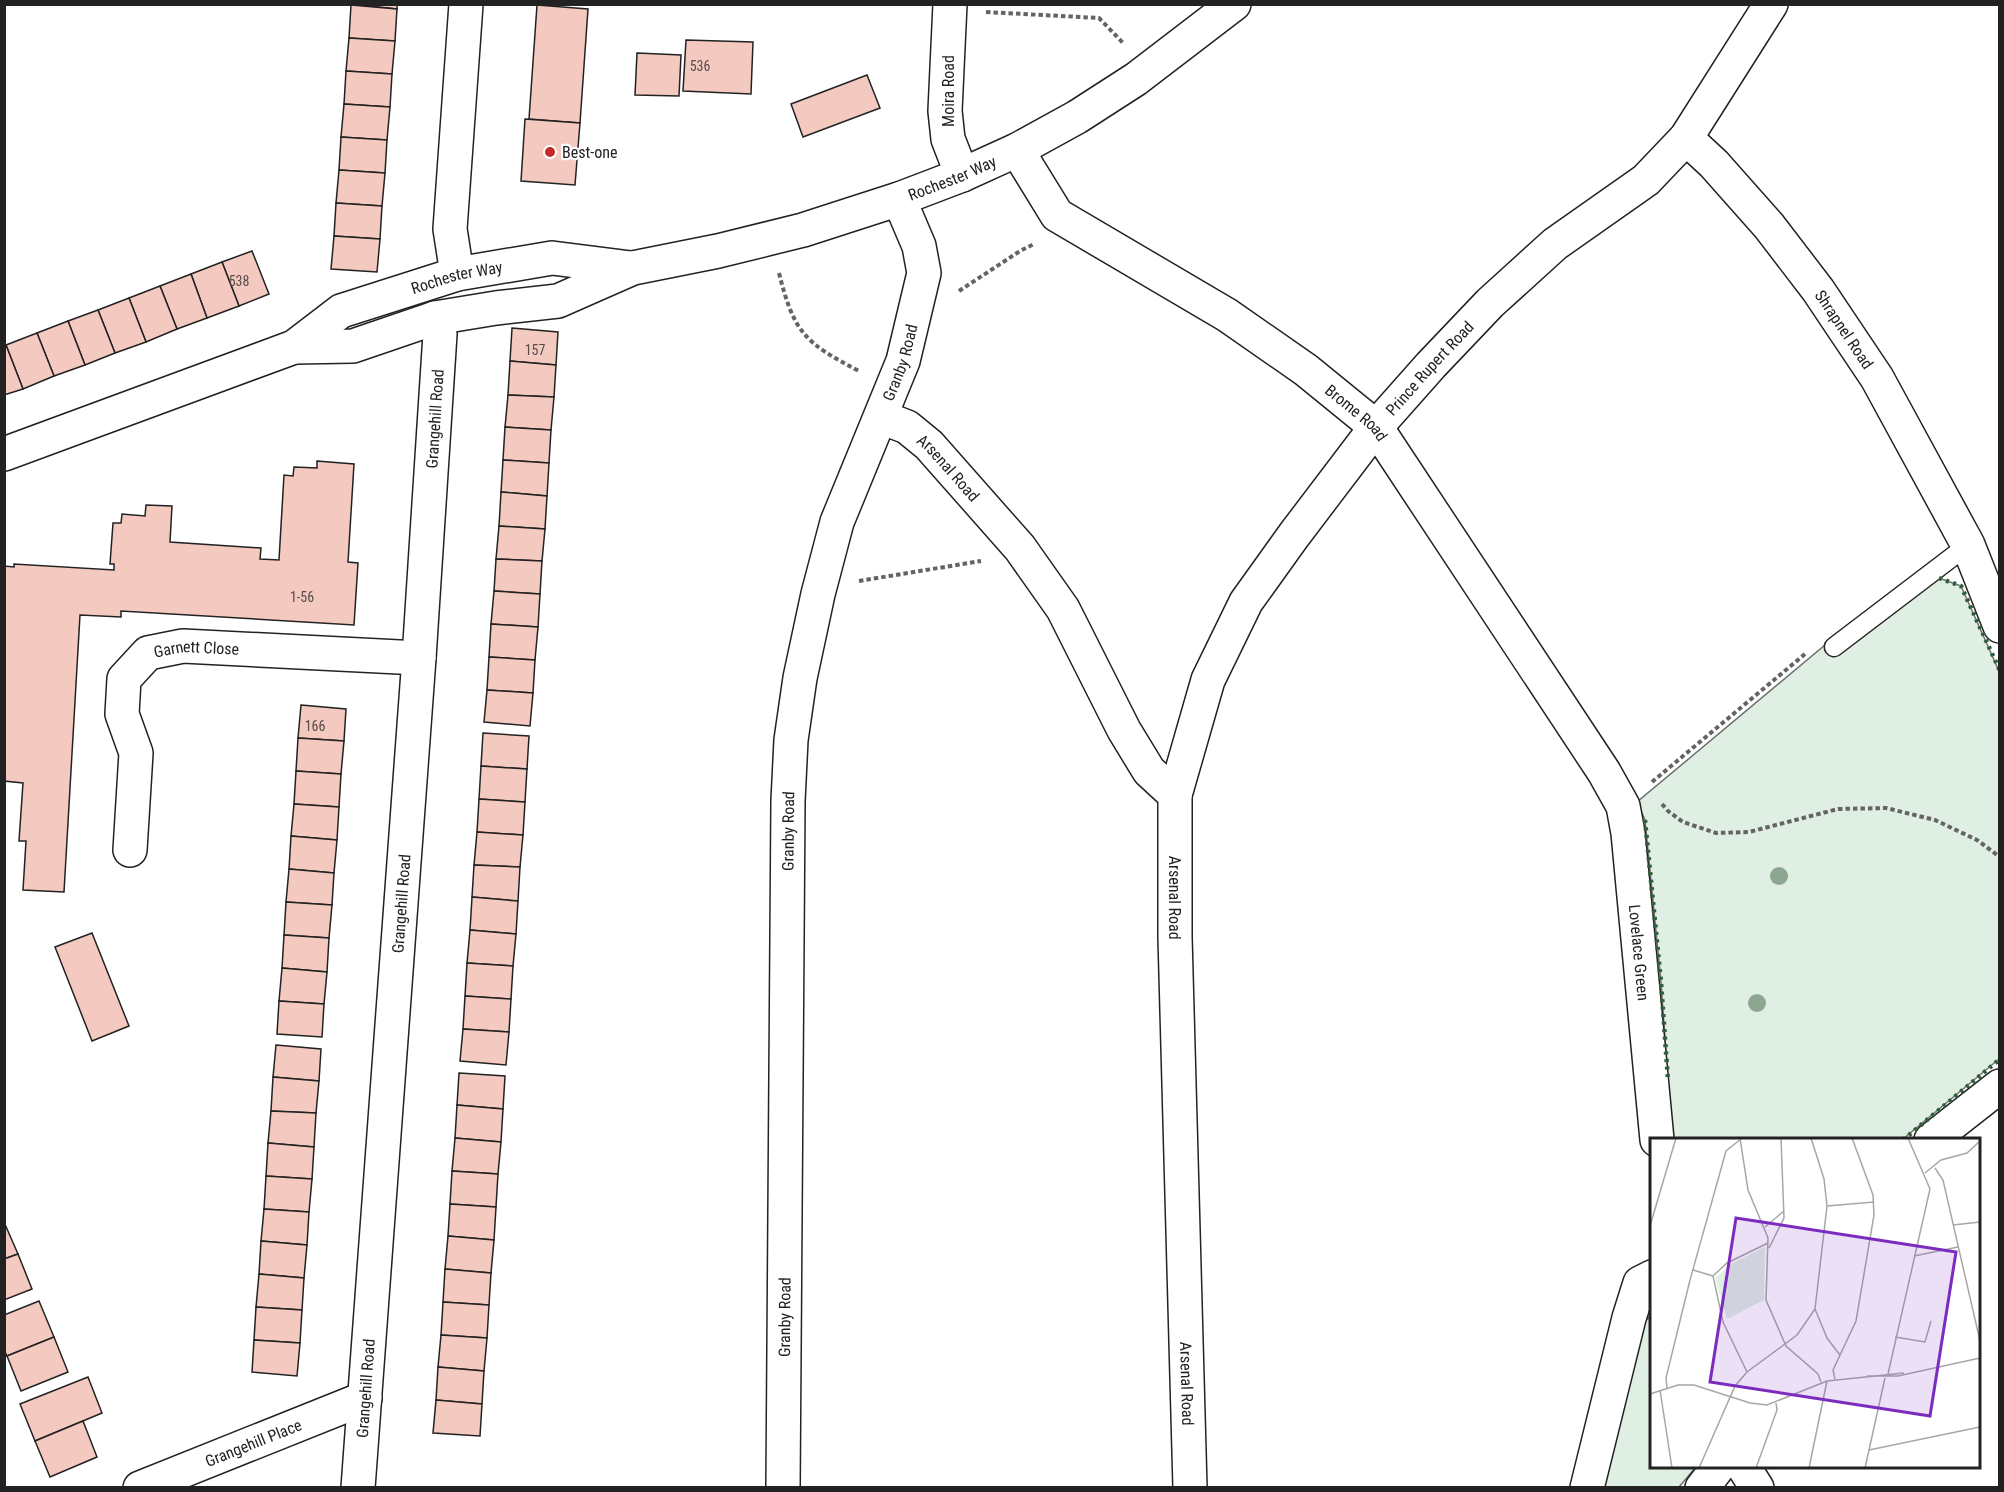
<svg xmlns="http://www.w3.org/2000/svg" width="2004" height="1492" font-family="'Roboto Condensed',sans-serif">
<rect width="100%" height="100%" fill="#fff"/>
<g fill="#e0efe3" stroke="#6f6f6f" stroke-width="1.5">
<polygon points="1939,578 1961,586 1999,671 1999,1059 1903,1139 1672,1139 1661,982 1645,820 1637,802 1825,645 1833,654"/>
<polygon points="1651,1317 1652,1466 1696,1467 1679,1487 1603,1488 1645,1320"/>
</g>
<g fill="#f3c9c0" stroke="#222" stroke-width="1.5">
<polygon points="351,4 397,4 397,9"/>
<polygon points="351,5 397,9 395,41 349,38"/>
<polygon points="537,5 588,9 580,123 529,119"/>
<polygon points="349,38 395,41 392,74 346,71"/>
<polygon points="686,40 753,42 751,94 683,91"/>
<polygon points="637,53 681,55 679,96 635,95"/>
<polygon points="346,71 392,74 390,107 344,104"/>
<polygon points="867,75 880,108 803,137 791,104"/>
<polygon points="344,104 390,107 387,140 341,137"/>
<polygon points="525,119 580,123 575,185 521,181"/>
<polygon points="341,137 387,140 385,173 339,170"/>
<polygon points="339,170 385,173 382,206 336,203"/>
<polygon points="336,203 382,206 380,239 334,236"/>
<polygon points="334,236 380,239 377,272 331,269"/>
<polygon points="252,251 269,294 239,306 222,262"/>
<polygon points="222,262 239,306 207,318 191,274"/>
<polygon points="191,274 207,318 177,329 160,286"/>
<polygon points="160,286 177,329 146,342 129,298"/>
<polygon points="129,298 146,342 115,353 98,310"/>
<polygon points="98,310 115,353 85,365 68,321"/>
<polygon points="68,321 85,365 54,376 37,333"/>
<polygon points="512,328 558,332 556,365 510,361"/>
<polygon points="37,333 54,376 23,389 6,345"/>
<polygon points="6,345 23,389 4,395 4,346"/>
<polygon points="510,361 556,365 554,397 508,395"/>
<polygon points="508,395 554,397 551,430 505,427"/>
<polygon points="505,427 551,430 549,463 503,460"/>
<polygon points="503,460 549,463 547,496 501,492"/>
<polygon points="317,461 354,464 348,562 358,563 354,625 121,611 121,617 80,615 64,892 23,890 26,841 19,841 23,783 4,781 4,566 14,567 14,564 114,570 114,564 110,564 113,523 121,523 122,514 145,516 146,505 172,506 170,542 261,548 260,559 279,560 284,475 293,476 294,467 317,468"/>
<polygon points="501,492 547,496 545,529 499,526"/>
<polygon points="499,526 545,529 542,561 496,559"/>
<polygon points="496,559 542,561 540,594 494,591"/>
<polygon points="494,591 540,594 538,627 491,624"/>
<polygon points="491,624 538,627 535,660 489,657"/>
<polygon points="489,657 535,660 533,693 487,690"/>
<polygon points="487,690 533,693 530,726 484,722"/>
<polygon points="301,705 346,709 344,741 298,738"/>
<polygon points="483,733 529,736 527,769 481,766"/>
<polygon points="298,738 344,741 341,774 296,771"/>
<polygon points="481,766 527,769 525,802 479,799"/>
<polygon points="296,771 341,774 339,807 294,804"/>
<polygon points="479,799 525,802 523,835 477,832"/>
<polygon points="294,804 339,807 337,840 291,836"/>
<polygon points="477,832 523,835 520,867 474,865"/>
<polygon points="291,836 337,840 334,873 289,869"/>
<polygon points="474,865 520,867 518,901 472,897"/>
<polygon points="289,869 334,873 332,905 286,902"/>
<polygon points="472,897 518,901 516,934 470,930"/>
<polygon points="286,902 332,905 329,938 284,935"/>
<polygon points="470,930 516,934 513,966 467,963"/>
<polygon points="92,933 129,1026 92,1041 55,947"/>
<polygon points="284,935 329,938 327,972 282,968"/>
<polygon points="467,963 513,966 511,999 465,996"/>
<polygon points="282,968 327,972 324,1004 279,1001"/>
<polygon points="465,996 511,999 509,1032 463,1029"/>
<polygon points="279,1001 324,1004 322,1037 277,1034"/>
<polygon points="463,1029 509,1032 506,1065 460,1061"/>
<polygon points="276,1045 321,1049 319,1081 273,1077"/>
<polygon points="459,1073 505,1076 503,1109 457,1105"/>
<polygon points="273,1077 319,1081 316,1113 271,1111"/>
<polygon points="457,1105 503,1109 501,1142 455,1138"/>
<polygon points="271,1111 316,1113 314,1147 268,1143"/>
<polygon points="455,1138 501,1142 498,1174 452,1171"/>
<polygon points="268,1143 314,1147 312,1179 266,1176"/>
<polygon points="452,1171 498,1174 496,1207 450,1204"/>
<polygon points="266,1176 312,1179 309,1212 264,1209"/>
<polygon points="450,1204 496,1207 494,1240 448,1236"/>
<polygon points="264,1209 309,1212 307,1245 261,1241"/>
<polygon points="4,1222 18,1254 4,1259"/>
<polygon points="448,1236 494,1240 491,1273 445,1269"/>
<polygon points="261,1241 307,1245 304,1278 259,1274"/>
<polygon points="18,1254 32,1289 4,1300 4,1259"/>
<polygon points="445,1269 491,1273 489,1305 443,1302"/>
<polygon points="259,1274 304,1278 302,1310 256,1307"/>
<polygon points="39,1301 54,1337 7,1356 4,1350 4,1315"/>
<polygon points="443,1302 489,1305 487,1338 441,1335"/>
<polygon points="256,1307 302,1310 300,1343 254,1340"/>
<polygon points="441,1335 487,1338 484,1371 438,1367"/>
<polygon points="54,1337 68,1372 21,1391 7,1356"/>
<polygon points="254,1340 300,1343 297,1376 252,1372"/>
<polygon points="438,1367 484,1371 482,1404 436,1400"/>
<polygon points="88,1377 102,1413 35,1441 20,1404"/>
<polygon points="436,1400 482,1404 480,1436 433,1433"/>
<polygon points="83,1421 97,1457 50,1477 35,1441"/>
</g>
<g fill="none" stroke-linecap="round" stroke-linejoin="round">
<defs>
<polyline id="lane" points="1834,647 1968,545"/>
<g id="street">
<polyline points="950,4 945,111 948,139 962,175"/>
<path id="s1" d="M1686,138L1714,164L1769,226L1818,290L1877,378L1968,545L2000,626"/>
<path id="s2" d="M1017,150L1057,215L1227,315L1306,370L1376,427L1604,772L1623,806L1628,833L1657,1140"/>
<polyline points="457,274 450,229 466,4"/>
<path id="s3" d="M881,417L907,427L929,445L1020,548L1063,609L1124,730L1149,771L1175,795V937L1190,1488"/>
<path id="s4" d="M1175,795L1208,680L1246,602L1294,535L1376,427L1431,365L1490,303L1555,244L1646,180L1686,138L1771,4"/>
<path id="s5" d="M130,850L136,753L122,714L124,679L148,653L183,646L419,658"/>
<polyline points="1931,1140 2000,1086"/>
<polyline points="1743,1466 1757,1488"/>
<path id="s6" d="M140,1488L365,1398"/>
<path id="s7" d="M358,1488L419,658L440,334L435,318"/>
<path id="s8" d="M783,1488L788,801L791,740L800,678L818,594L837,522L903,361L924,273L919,246L899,199"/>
<polyline points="1587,1488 1629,1318 1640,1283 1652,1277"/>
<polyline points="1702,1488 1719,1466"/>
</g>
<g id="secondary">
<path id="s9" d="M294,347L353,346L435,318L496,308L558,301L633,268L718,251L803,230L899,199L962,175L1017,150L1077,117L1136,79L1234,4"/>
<path id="s10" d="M4,454L294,347L341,311L457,274L552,258L631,268"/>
</g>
</defs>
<use href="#lane" stroke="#222" stroke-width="21"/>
<use href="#street" stroke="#222" stroke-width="36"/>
<use href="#secondary" stroke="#222" stroke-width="36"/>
<g stroke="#646464" stroke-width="4" stroke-dasharray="4.5 3" stroke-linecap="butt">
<polyline points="986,12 1099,18 1124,44"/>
<path d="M779,273C794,333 805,343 859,371"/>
<polyline points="959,291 1020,251 1034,244"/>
<polyline points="859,581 981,561"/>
<polyline points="1652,782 1805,654"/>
<polyline points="1662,804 1668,811 1683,822 1716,833 1749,832 1838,809 1886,808 1935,820 1977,840 2000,857"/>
</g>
<use href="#lane" stroke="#fff" stroke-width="18"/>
<use href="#street" stroke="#fff" stroke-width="33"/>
<use href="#secondary" stroke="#fff" stroke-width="33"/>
<g stroke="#2f5e38" stroke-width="4.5" stroke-dasharray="3 4.5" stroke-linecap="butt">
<polyline points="1939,578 1961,586 2000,671"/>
<polyline points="1645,820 1661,982 1668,1080"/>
<polyline points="1903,1140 2000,1059"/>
</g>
</g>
<g fill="#8da692">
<circle cx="1779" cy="876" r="9"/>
<circle cx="1757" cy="1003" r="9"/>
</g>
<circle fill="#c62828" stroke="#fff" stroke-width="2" cx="550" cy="152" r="6"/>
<g text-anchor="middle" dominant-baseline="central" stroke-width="4.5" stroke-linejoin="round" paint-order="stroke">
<g font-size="14" fill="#564c4a">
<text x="700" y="66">536</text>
<text x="239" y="281">538</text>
<text x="535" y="350">157</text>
<text x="302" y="597">1-56</text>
<text x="315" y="726">166</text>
</g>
<g font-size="16" fill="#222" stroke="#fff">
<text transform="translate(948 91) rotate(-90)">Moira Road</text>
<text stroke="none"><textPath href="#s9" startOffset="684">Rochester Way</textPath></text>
<text stroke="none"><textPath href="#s10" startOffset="489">Rochester Way</textPath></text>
<text stroke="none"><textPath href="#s1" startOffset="249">Shrapnel Road</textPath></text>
<text stroke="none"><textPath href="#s8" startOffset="1143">Granby Road</textPath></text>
<text stroke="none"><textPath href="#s4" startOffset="504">Prince Rupert Road</textPath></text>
<text stroke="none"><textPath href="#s2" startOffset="436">Brome Road</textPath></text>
<text stroke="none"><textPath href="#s7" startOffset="1072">Grangehill Road</textPath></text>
<text stroke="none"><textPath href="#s3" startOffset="86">Arsenal Road</textPath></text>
<text stroke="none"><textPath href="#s5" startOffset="258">Garnett Close</textPath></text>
<text stroke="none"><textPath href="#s8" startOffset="657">Granby Road</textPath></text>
<text stroke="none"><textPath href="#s3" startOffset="590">Arsenal Road</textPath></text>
<text stroke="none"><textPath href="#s7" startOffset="586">Grangehill Road</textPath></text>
<text stroke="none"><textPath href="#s2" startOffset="1060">Lovelace Green</textPath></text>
<text stroke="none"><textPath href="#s8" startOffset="171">Granby Road</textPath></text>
<text stroke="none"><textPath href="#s3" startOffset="1076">Arsenal Road</textPath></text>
<text stroke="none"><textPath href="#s7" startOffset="100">Grangehill Road</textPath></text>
<text stroke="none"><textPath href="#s6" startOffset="122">Grangehill Place</textPath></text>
</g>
<g font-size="16" fill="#222" stroke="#fff" text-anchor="start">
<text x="562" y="152">Best-one</text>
</g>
</g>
<g transform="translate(1650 1138)">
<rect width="330" height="330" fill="#fff"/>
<path d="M115,109L114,162L77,181L65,140L81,126Z" fill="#e0efe3"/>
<path fill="none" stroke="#a7a7a7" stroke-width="1.5" d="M90,0L98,52L118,100L116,162L136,208L168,236L171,244M161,0L174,41L177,68L165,171L177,200L190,217M258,0L280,51M285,30L293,42L330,203M275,35L291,22L317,15L330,3M177,68L224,64M303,87L330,84M0,88L26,0M115,89L134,73M119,110L134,80L131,0M264,118L308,109M43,132L63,138M245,199L275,204L281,183M97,234L73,184L63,138L77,125L118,105M238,236L280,51M217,238H248L330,220M185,241L183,232L206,183L224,77L223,57L202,0M17,250L16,240L40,142L76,13L91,1M10,252L22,330M0,256L28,247H44L100,265L117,267L177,243L254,235M219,312L330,289M49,330L85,248L97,234L147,197L165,171M106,330L127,272L126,265M159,330L177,243M215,330L235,240"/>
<path fill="#7b2cbf" fill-opacity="0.15" stroke="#7b2cbf" stroke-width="3" d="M86,80L306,114L280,278L60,244Z"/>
<rect width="330" height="330" fill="none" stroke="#222" stroke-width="3"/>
</g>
<rect width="2004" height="1492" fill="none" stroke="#222222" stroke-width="12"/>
</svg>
